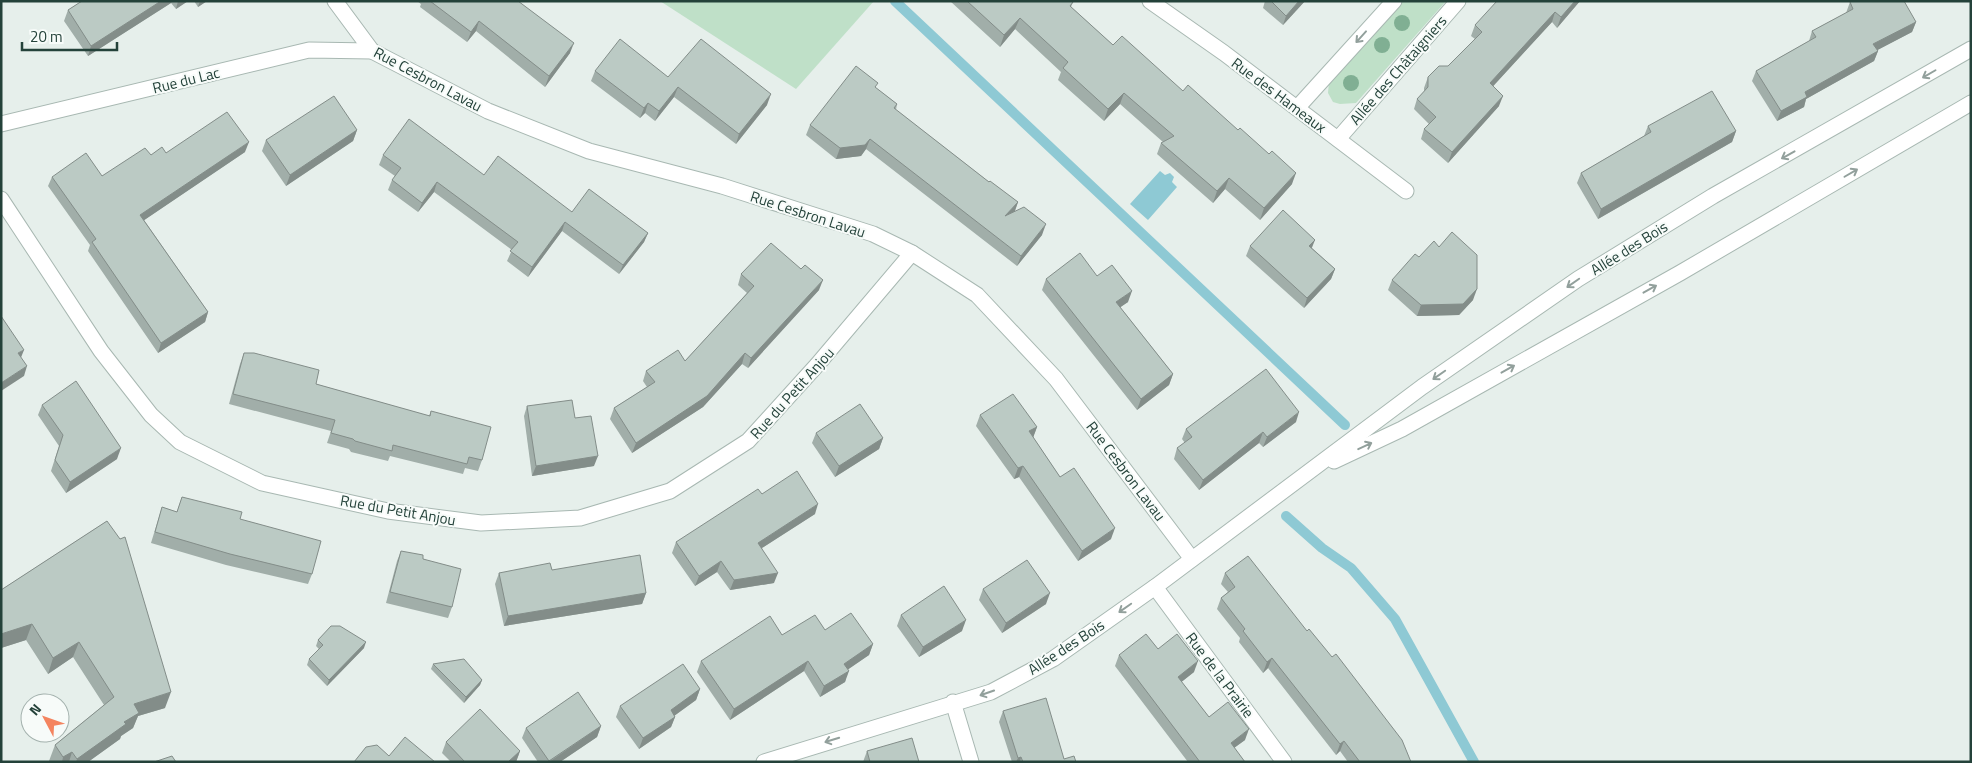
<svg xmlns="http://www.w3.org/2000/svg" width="1972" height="763" font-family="'Titillium Web',sans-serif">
<rect width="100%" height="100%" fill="#e6efeb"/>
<g fill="#bfe0c8">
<polygon points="660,1 874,1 796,89"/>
<polygon points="1403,1 1446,1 1356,103 1340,104 1333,102 1328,93 1329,82"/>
</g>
<polygon fill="#8ec9d4" points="1160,171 1165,175 1170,173 1174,177 1172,182 1177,187 1148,220 1130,204"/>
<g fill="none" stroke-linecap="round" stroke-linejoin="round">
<g stroke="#8ec9d4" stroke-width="10">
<polyline points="895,1 1345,425"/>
<polyline points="1286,516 1322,548 1351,568 1395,619 1474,762"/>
</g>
<defs>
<g id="street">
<polyline points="335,1 372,51 488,111 589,151 722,186 873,234 912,253 977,295 1056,379 1192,559"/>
<polyline points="1150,1 1224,53 1406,191"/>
<polyline points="1297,108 1394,1"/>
<polyline points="1,124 309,50 372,51"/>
<polyline points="1338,139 1458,1"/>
<polyline points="1,199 101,351 151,415 180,442 262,483 388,511 481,523 580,518 670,491 748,441 817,365 912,253"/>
<polyline points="1334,461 1402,429 1680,273 1971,103"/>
<polyline points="1155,587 1284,762"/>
<polyline points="953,702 971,762"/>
<polyline points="764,762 991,692 1053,659 1155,587 1422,387 1578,279 1713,196 1971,49"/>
</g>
</defs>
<use href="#street" stroke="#a8b8b2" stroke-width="17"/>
<use href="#street" stroke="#fff" stroke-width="15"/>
</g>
<g fill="#80af93">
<circle cx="1402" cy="23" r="8"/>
<circle cx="1382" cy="45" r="8"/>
<circle cx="1351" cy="83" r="8"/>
</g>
<g fill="#a1aea9">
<polygon points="82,1 188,1 176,9 171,3 88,56 64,21 68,10"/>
<polygon points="194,1 207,1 198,7"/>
<polygon points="417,1 518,1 570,53 545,87 476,31 467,42 420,7 421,4"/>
<polygon points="950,1 1072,1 1073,2 1071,7 1113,45 1183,91 1292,184 1260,220 1225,189 1213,203 1157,154 1161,143 1163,142 1120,104 1104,121 1058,80 1061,72 1015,29 1000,47"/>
<polygon points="1265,1 1305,1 1283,25 1263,8"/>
<polygon points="1580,1 1557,28 1552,22 1493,86 1499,106 1448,163 1421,139 1424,129 1429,124 1414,109 1417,99 1424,92 1424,88 1428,77 1448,66 1475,39 1471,36 1475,25"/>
<polygon points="1850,2 1916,22 1912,32 1877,50 1878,51 1874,61 1806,99 1804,107 1777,121 1752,81 1756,71 1809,41 1812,31 1846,13"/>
<polygon points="595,71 668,77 767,105 736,144 674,97 655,121 645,113 640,118 591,81"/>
<polygon points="876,88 897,104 896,110 989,182 1018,202 1015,211 1042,235 1017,266 866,149 861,156 836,159 806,135 810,125"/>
<polygon points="1648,126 1736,131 1732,142 1598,219 1577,183 1581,173 1644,136"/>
<polygon points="357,130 353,141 286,186 262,151 266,140"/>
<polygon points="245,152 144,220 208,312 205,322 158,353 88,251 90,245 48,186 52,177 102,176 151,155 166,153"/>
<polygon points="383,155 484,175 572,212 648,233 644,242 619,274 562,231 528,277 507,261 512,250 434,192 418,212 388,190 392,180 395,176 379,165"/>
<polygon points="1250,246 1312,248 1335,269 1331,279 1304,308 1246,256"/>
<polygon points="741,274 819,290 748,368 742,364 703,407 632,453 610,419 614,408 647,387 643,381 646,371 685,361 747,293 738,285"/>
<polygon points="1097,276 1128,302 1120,307 1173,374 1169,385 1137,410 1042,290 1046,279"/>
<polygon points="1392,280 1473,300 1459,315 1417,316 1388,290"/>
<polygon points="244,353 316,384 429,416 431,411 482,460 478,471 465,468 463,474 390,456 388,461 351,452 349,449 327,443 331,431 229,404 240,364"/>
<polygon points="42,405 117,459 66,493 51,471 59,446 38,415"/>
<polygon points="527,406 575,418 594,466 532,476 524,416"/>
<polygon points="980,415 1037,427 1033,437 1060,477 1111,539 1078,561 1019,477 1014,479 976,426"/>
<polygon points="1296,422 1263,447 1259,443 1199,490 1174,459 1177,448 1185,443 1182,439 1186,429"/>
<polygon points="816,433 883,438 879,449 835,477 812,443"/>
<polygon points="762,494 815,514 762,548 774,583 730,590 717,572 695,586 672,553 676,542"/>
<polygon points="182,497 240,519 312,574 308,584 226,565 151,543 162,507 177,512"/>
<polygon points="107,521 165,708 138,716 133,728 121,736 120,739 88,762 50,762 49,761 55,745 104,705 73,657 48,674 26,640 1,648 1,590"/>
<polygon points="401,551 423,559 452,607 448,618 386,603 397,561"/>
<polygon points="552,570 646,593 642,604 504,626 495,584 499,573"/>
<polygon points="1225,573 1411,762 1348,762 1340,751 1336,755 1268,668 1263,673 1239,642 1240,638 1217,609 1221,598 1228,592 1221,584"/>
<polygon points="983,589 1046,604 1002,633 979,600"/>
<polygon points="901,615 962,631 919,657 897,626"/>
<polygon points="825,630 873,644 869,655 848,669 845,682 820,697 804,671 730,720 697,672 701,661 782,635"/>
<polygon points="318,640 364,648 327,686 307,665 309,659 319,649 316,646"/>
<polygon points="1158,649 1194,672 1181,682 1209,717 1245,740 1234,748 1245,762 1188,762 1115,666 1119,655"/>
<polygon points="433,664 482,680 480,685 464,703 431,669"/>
<polygon points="700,689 696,700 674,716 675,717 671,727 639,749 616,717 620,706"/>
<polygon points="1003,711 1064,759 1076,762 1012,762 999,722"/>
<polygon points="601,726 597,737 560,762 538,762 522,738 526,728"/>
<polygon points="446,742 520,751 516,762 451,762 442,753"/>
<polygon points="867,751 919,762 863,762"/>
</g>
<g fill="#838d89">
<polygon points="161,1 172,1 171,3 88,56 91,46"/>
<polygon points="178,1 188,1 176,9"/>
<polygon points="200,1 207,1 198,7"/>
<polygon points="1299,1 1305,1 1283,25 1286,16"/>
<polygon points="1575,1 1580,1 1557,28 1561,17"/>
<polygon points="1555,12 1552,22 1486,94 1490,83"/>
<polygon points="1020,18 1015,29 1000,47 1004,35"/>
<polygon points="479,21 476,31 467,42 471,32"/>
<polygon points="1916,22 1912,32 1870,54 1873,44"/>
<polygon points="574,43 570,53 545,87 549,76"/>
<polygon points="1878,51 1874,61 1806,99 1804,107 1777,121 1781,111 1805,92"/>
<polygon points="678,87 674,97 655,121 659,111"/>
<polygon points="1124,93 1120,104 1104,121 1108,109"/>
<polygon points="771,94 767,105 736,144 739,134"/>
<polygon points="1503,96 1499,106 1448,163 1452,152"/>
<polygon points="648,103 645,113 640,118 644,108"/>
<polygon points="357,130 353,141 286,186 290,175"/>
<polygon points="1736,131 1732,142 1598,219 1601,209"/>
<polygon points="870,139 866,149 861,156 836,159 840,148"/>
<polygon points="249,142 245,152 137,225 140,215"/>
<polygon points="1296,173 1292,184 1260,220 1264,208"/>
<polygon points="1229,178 1225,189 1213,203 1217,191"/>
<polygon points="437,182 434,192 418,212 422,203"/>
<polygon points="1018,202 1014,213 1005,216"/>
<polygon points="565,222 562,231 528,277 532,267"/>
<polygon points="1046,224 1042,235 1017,266 1021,256"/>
<polygon points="648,233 644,242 619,274 623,265"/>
<polygon points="1315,240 1311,250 1309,246"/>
<polygon points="1335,269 1331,279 1304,308 1307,298"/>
<polygon points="823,280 819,290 748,368 751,358"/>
<polygon points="1477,289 1473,300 1459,315 1417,316 1421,305"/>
<polygon points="1132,291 1128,302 1112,313 1116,302"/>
<polygon points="208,312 205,322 158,353 161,343"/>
<polygon points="24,350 20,360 18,353"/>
<polygon points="745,353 742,364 703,407 632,453 636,443"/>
<polygon points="27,366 24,376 1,391 1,383"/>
<polygon points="1173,374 1169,385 1137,410 1141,399"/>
<polygon points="1299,412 1296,422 1263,447 1267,437"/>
<polygon points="1037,427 1033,438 1029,431"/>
<polygon points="1263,432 1259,443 1199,490 1203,480"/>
<polygon points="883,438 879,449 835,477 839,466"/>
<polygon points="121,448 117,459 66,493 70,482"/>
<polygon points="598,456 594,466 532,476 536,466"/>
<polygon points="1023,466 1019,477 1014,479 1018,468"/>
<polygon points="818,504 815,514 754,553 758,543"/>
<polygon points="1115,528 1111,539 1078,561 1082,551"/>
<polygon points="721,561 717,572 695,586 699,576"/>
<polygon points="778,573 774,583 730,590 734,580"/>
<polygon points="646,593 642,604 504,626 508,616"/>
<polygon points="1050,593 1046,604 1002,633 1006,623"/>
<polygon points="966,620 962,631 919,657 923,647"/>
<polygon points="32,624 26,640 1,648 1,634"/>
<polygon points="79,642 73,657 48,674 53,658"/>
<polygon points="366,642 364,648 327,686 329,680"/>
<polygon points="873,644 869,655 840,675 844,664"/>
<polygon points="1272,658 1268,668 1263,673 1267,662"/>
<polygon points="808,661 804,671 730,720 734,709"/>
<polygon points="1198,661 1194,672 1174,688 1178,677"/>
<polygon points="849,671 845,682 820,697 824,686"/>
<polygon points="482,680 480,685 464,703 466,697"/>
<polygon points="700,689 696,700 667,721 671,710"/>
<polygon points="171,692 165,708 138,716 133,728 121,736 120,739 88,762 76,762 77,759 134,704"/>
<polygon points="675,717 671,727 639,749 643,738"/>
<polygon points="601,726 597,737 560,762 549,762"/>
<polygon points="1249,729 1245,740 1227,753 1231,743"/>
<polygon points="1344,741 1340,751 1336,755 1340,744"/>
<polygon points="520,751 516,762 508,762"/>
<polygon points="72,752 69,762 62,762 63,757"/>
<polygon points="1021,757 1020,762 1016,762 1018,758"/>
</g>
<g fill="#bbcac4" stroke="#838d89">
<polygon points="82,1 161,1 91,46 68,10"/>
<polygon points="430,1 518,1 574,43 549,76 479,21 471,32"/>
<polygon points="967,1 1072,1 1073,2 1070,6 1113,45 1122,36 1183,91 1188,85 1238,130 1240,128 1269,154 1272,151 1296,173 1264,208 1229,178 1217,191 1161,143 1174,136 1124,93 1108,109 1063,68 1068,62 1020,18 1004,35"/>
<polygon points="1271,1 1299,1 1286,16"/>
<polygon points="1497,1 1575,1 1561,17 1555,12 1490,83 1503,96 1452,152 1424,129 1436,117 1417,99 1428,87 1428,77 1439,66 1448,66 1482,32 1475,25"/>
<polygon points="1851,1 1904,1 1916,22 1873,44 1878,51 1805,92 1807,97 1781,111 1756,71 1816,37 1812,31 1853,9 1850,2"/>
<polygon points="620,39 668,77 701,39 771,94 739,134 678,87 659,111 648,103 644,108 595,71"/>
<polygon points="856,66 878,83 875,87 897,104 894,108 989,182 990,181 1018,202 1005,216 1024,207 1046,224 1021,256 870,139 865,145 840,148 810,125"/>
<polygon points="1712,91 1736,131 1601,209 1581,173 1651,132 1648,126"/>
<polygon points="334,96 357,130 290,175 266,140"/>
<polygon points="227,112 249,142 140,215 208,312 161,343 92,242 96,239 52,177 86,153 102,176 145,148 151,155 162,147 166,153"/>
<polygon points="409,119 484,175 498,156 572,212 589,189 648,233 623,265 565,222 532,267 510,251 518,242 437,182 422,203 392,180 401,168 383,155"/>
<polygon points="1283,210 1315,240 1309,246 1335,269 1307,298 1250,246"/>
<polygon points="1452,232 1477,255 1477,289 1463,304 1421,305 1392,280 1415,254 1419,257 1434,241 1439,247"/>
<polygon points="771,243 801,269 805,265 823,280 751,358 745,353 707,396 636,443 614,408 655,382 646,371 678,350 685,361 754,286 741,274"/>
<polygon points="1080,253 1097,276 1112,265 1132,291 1116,302 1173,374 1141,399 1046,279"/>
<polygon points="1,316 24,350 18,353 27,366 1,383"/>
<polygon points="244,353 254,353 319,370 316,384 430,416 431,411 491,427 482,460 469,457 467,464 393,445 392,451 355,441 353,439 331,433 335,420 233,394"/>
<polygon points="1266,369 1299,412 1267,437 1263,432 1203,480 1177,448 1192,437 1186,429"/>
<polygon points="76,381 121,448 70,482 55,460 63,435 42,405"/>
<polygon points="1013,394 1037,427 1029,431 1060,477 1074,468 1115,528 1082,551 1023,466 1018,468 980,415"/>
<polygon points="572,400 575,418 591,416 598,456 536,466 527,406"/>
<polygon points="860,404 883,438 839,466 816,433"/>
<polygon points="797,471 818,504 758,543 778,573 734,580 721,561 699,576 676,542 758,489 762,494"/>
<polygon points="182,497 242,512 240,519 321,541 312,574 230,554 155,532 162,507 177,512"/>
<polygon points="107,521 120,539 125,537 171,692 134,704 139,713 124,722 126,724 77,759 72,752 63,757 55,745 114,697 79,642 53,658 32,624 1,634 1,590"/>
<polygon points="401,551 423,555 423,559 461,569 452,607 390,592"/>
<polygon points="640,555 646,593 508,616 499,573 550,563 552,570"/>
<polygon points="1248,556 1307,631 1309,629 1332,657 1336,654 1402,740 1411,762 1360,762 1344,741 1340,744 1272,658 1267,662 1243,631 1245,629 1221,598 1235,587 1225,573"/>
<polygon points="1027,560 1050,593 1006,623 983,589"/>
<polygon points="944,586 966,620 923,647 901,615"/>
<polygon points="851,613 873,644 844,664 849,671 824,686 808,661 734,709 701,661 770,616 782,635 815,615 825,630"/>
<polygon points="331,626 340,626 366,642 329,680 309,659 323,645 318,640"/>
<polygon points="1146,634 1158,649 1177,634 1198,661 1178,677 1209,717 1228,702 1249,729 1231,743 1245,762 1200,762 1119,655"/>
<polygon points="464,659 482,680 466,697 433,664"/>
<polygon points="683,664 700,689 671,710 675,717 643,738 620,706"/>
<polygon points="578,692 601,726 549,761 526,728"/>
<polygon points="1046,698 1064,759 1074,756 1076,762 1023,762 1021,757 1018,758 1003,711"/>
<polygon points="480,709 520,751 508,762 465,762 446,742"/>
<polygon points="405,737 435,762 354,762 366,747 377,745 389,756"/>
<polygon points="912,738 919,762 870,762 867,751"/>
<polygon points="172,756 176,762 154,762"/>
</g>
<defs><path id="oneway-shaft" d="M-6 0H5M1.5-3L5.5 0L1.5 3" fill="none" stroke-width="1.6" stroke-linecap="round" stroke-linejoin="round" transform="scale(1.25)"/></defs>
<g stroke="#92a09c">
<use href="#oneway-shaft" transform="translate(1361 37) rotate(132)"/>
<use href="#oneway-shaft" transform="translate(1929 74) rotate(150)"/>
<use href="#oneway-shaft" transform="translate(1788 155) rotate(151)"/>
<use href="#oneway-shaft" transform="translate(1851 173) rotate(-30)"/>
<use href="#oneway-shaft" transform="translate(1573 283) rotate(145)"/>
<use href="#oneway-shaft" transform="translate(1650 289) rotate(-29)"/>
<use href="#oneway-shaft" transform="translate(1508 369) rotate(-29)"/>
<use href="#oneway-shaft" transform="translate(1439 375) rotate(145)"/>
<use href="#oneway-shaft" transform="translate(1365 446) rotate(-25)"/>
<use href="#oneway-shaft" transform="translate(1125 608) rotate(145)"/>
<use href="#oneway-shaft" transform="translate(987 693) rotate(161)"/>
<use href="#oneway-shaft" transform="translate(832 740) rotate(163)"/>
</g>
<g text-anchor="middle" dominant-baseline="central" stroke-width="4" stroke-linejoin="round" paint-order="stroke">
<g font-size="15" fill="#24423a" stroke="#f7fbf9">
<text transform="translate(1398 70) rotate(-49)">Allée des Châtaigniers</text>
<text transform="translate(428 79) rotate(28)">Rue Cesbron Lavau</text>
<text transform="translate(186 80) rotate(-14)">Rue du Lac</text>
<text transform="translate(1279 95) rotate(37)">Rue des Hameaux</text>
<text transform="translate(808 214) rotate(18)">Rue Cesbron Lavau</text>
<text transform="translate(1629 248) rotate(-32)">Allée des Bois</text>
<text transform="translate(792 393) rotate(-48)">Rue du Petit Anjou</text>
<text transform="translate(1126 471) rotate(53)">Rue Cesbron Lavau</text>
<text transform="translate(398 510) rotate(10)">Rue du Petit Anjou</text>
<text transform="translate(1066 647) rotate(-33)">Allée des Bois</text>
<text transform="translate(1220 675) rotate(53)">Rue de la Prairie</text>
</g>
</g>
<rect width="1972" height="763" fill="none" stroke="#24423a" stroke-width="5"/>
<g transform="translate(45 718) rotate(311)"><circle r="24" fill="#f7fbf9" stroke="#a3b1ad"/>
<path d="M0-4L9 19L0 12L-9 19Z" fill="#f4845f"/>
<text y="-8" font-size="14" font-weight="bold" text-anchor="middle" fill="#24423a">N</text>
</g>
<path d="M22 42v8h95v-8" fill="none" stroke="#24423a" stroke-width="2.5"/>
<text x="30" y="42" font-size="15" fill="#24423a" stroke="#f7fbf9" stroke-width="4" paint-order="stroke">20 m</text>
</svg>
